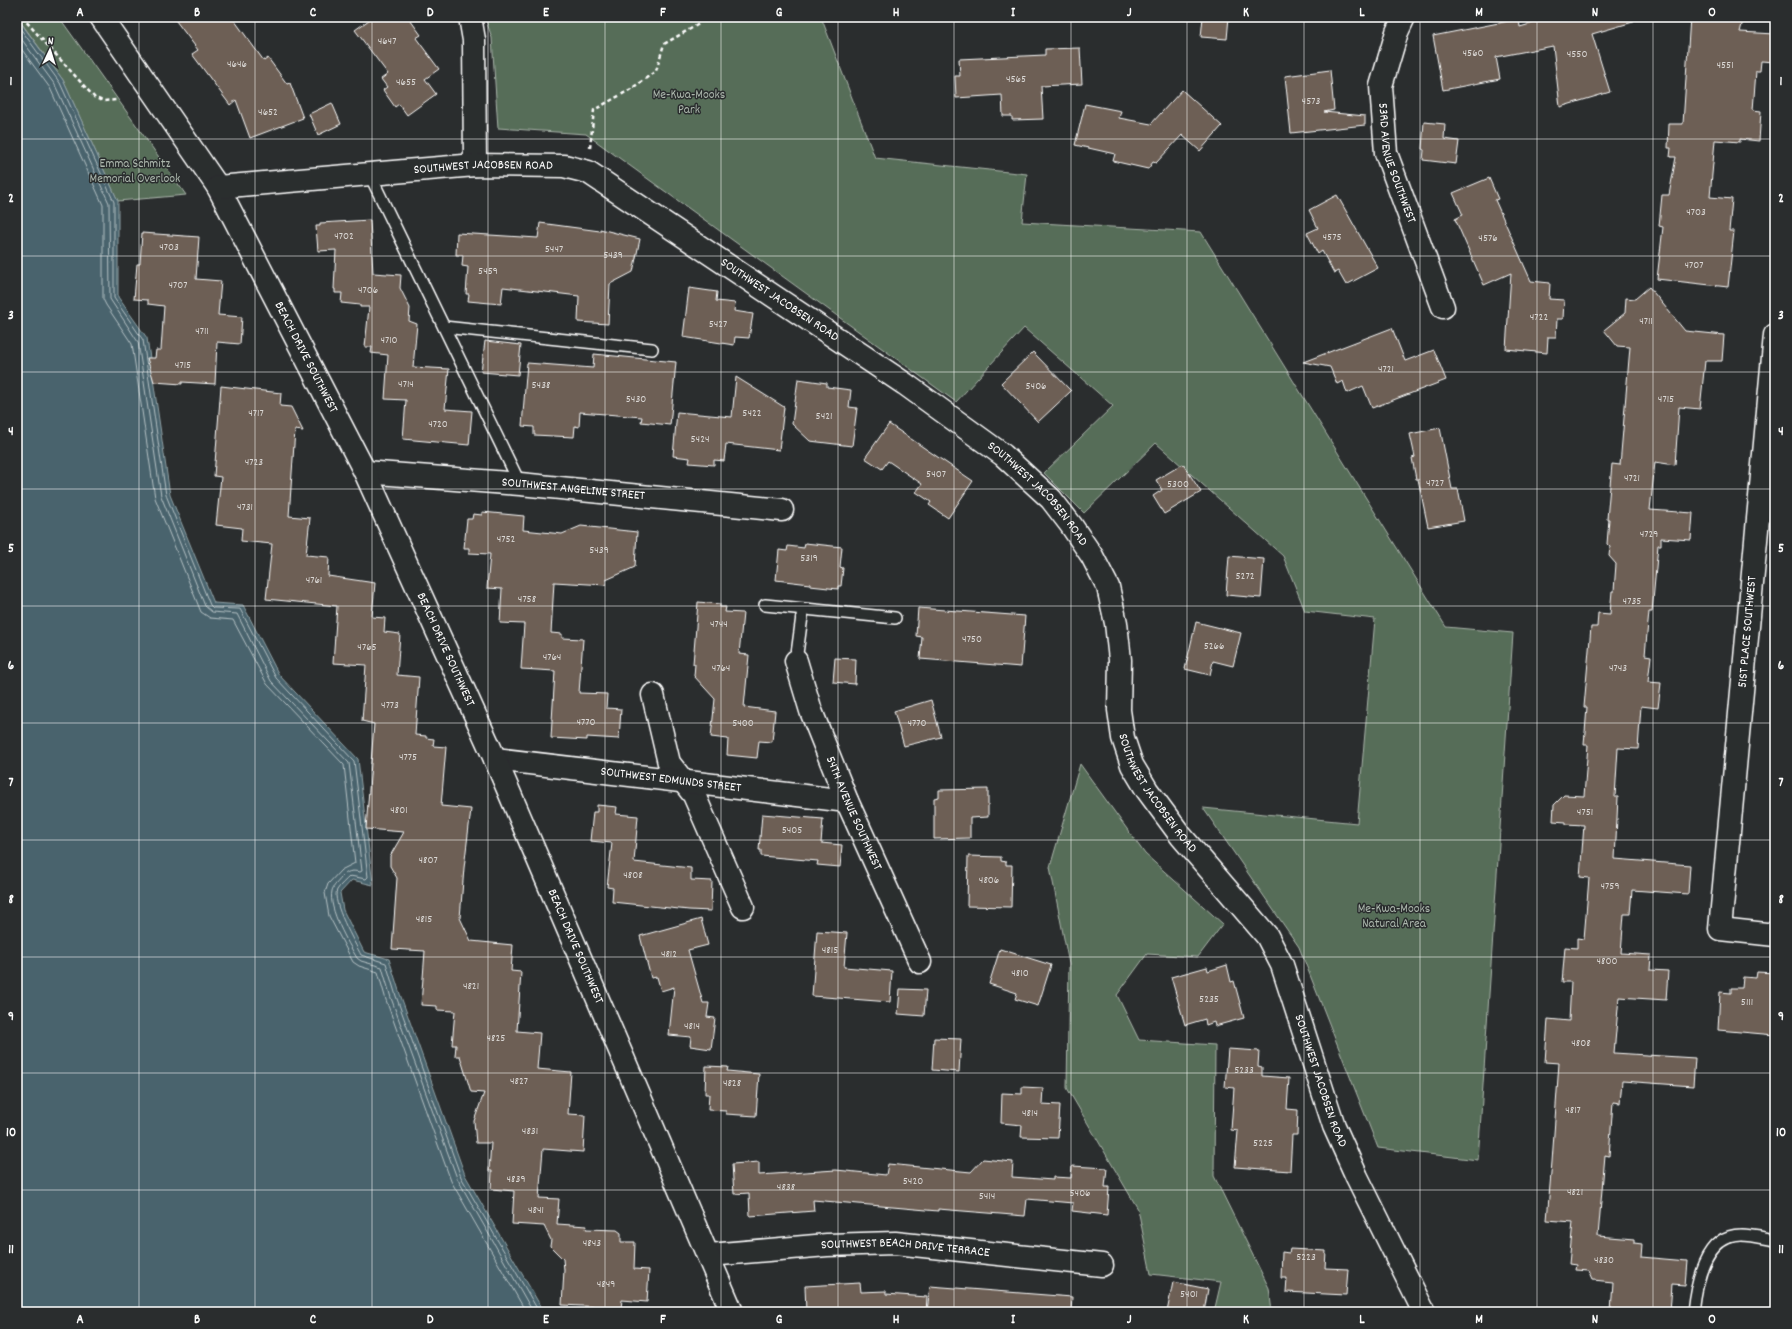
<svg xmlns="http://www.w3.org/2000/svg" width="1792" height="1329" font-family="Dekko,sans-serif">
<rect width="100%" height="100%" fill="#2a2d2e"/>
<filter id="ink" filterUnits="userSpaceOnUse"><feTurbulence type="fractalNoise" baseFrequency=".025" numOctaves="2"/><feDisplacementMap in="SourceGraphic" scale="8" xChannelSelector="R" yChannelSelector="G"/><feConvolveMatrix kernelMatrix="1 2 1 2 8 2 1 2 1" color-interpolation-filters="sRGB"/></filter>
<g filter="url(#ink)">
<g fill="#576d59" stroke="#abb6ac">
<polygon points="17,17 59,17 186,195 118,201 63,80"/>
<polygon points="485,17 821,17 875,158 1027,174 1022,222 1201,232 1446,627 1513,633 1478,1160 1378,1148 1299,947 1203,808 1357,823 1375,619 1305,611 1283,556 1156,443 1084,513 1044,473 1113,406 1024,328 956,402 586,134 498,128 492,38"/>
<polygon points="1080,764 1145,854 1223,924 1198,957 1147,954 1117,995 1139,1040 1215,1045 1214,1176 1269,1288 1272,1312 1214,1312 1221,1282 1151,1274 1138,1209 1067,1088 1069,964 1050,867"/>
</g>
<polygon fill="#48646d" stroke="#91a2a7" points="17,18 63,80 118,201 118,297 147,338 170,495 214,603 243,605 279,675 358,759 373,885 352,880 340,893 343,910 364,952 389,959 400,994 465,1175 544,1312 17,1312"/>
<g fill="none" stroke-linecap="round" stroke-linejoin="round">
<g stroke="#b6c1c5" stroke-width="1">
<path d="M17,24L60,83L114,202V298L143,340L166,495L210,605L213,608L240,609L276,678L354,761L368,877L366,879L350,876C346,880 340,885 337,890C331,902 355,943 361,955L386,963L396,996L461,1177L539,1312"/>
<path d="M17,33L55,85L109,203L110,299L138,342L161,496L205,606L212,612L237,614L271,681L349,763L362,871L360,872C351,870 347,871 341,878C338,882 333,886 332,891C328,909 348,943 357,958L361,961L382,967L391,998L457,1178L533,1312"/>
<polyline points="17,43 50,88 103,205 103,299 106,305 132,344 155,498 201,612 210,618 233,620 267,684 344,765 355,863 341,870 328,884 325,893 329,916 353,962 359,966 378,972 386,1000 451,1181 526,1312"/>
</g>
</g>
<g fill="#6d5f54" stroke="#fff">
<polygon points="173,17 232,17 264,61 268,58 287,84 290,83 303,118 250,138 236,100 230,105 192,54 198,50"/>
<polygon points="373,17 408,17 421,35 416,38 439,69 425,79 436,94 407,115 399,104 395,107 383,90 387,87 381,79 388,74 355,30"/>
<polygon points="1203,17 1229,17 1227,39 1201,37"/>
<polygon points="1554,17 1633,17 1633,22 1592,34 1610,92 1560,107 1553,46 1496,57 1500,79 1443,90 1433,36 1519,19 1520,27"/>
<polygon points="1690,17 1744,17 1740,32 1775,34 1775,62 1761,61 1760,71 1756,71 1753,110 1761,111 1759,141 1740,139 1740,142 1715,140 1710,197 1732,199 1729,231 1734,231 1728,287 1657,279 1663,227 1659,226 1662,195 1669,195 1676,157 1670,157 1671,148 1668,148 1669,124 1683,124"/>
<polygon points="1080,48 1082,84 1041,86 1043,119 1012,120 1012,116 1003,116 1002,95 956,98 955,76 960,76 959,59 1045,55 1045,49"/>
<polygon points="1330,70 1334,110 1324,112 1365,116 1365,125 1291,133 1285,76"/>
<polygon points="1182,90 1222,126 1200,151 1182,135 1156,163 1153,162 1148,169 1113,161 1115,154 1075,145 1085,104 1121,111 1119,118 1151,124"/>
<polygon points="332,103 341,124 318,135 309,114"/>
<polygon points="1424,122 1445,124 1444,139 1459,141 1456,164 1423,160 1424,150 1422,149"/>
<polygon points="1489,178 1498,199 1495,200 1531,281 1550,283 1549,299 1564,300 1563,319 1557,319 1556,337 1548,337 1547,353 1506,349 1511,273 1484,285 1455,219 1463,215 1453,193"/>
<polygon points="1337,195 1378,268 1346,285 1338,271 1334,273 1322,251 1318,254 1307,233 1318,228 1309,210"/>
<polygon points="370,220 373,273 401,275 400,288 410,308 409,321 417,324 413,367 449,369 445,409 472,411 469,445 403,439 406,400 385,399 388,355 371,353 372,347 365,347 369,307 360,307 360,305 341,303 342,293 335,293 335,289 334,289 336,250 318,251 316,226 320,226 320,223"/>
<polygon points="540,223 600,231 600,229 640,239 633,272 610,284 608,324 578,322 579,296 503,287 501,304 468,301 469,294 466,294 468,267 462,266 463,255 456,255 457,233 538,238"/>
<polygon points="142,233 199,237 196,279 221,281 218,315 242,317 240,344 217,342 215,384 182,382 182,384 154,382 147,358 155,358 156,350 161,350 164,306 148,304 148,300 134,299 137,264 140,264"/>
<polygon points="1649,287 1685,331 1724,335 1722,361 1705,361 1700,409 1679,407 1675,465 1655,462 1650,510 1693,513 1691,540 1661,538 1661,545 1658,545 1652,612 1649,612 1645,655 1651,656 1648,682 1661,683 1658,708 1641,706 1638,749 1618,748 1615,797 1618,797 1615,859 1690,865 1688,894 1632,890 1630,914 1624,914 1621,953 1651,955 1650,970 1668,971 1666,1000 1619,997 1614,1053 1695,1058 1693,1086 1622,1081 1620,1103 1613,1102 1609,1156 1605,1155 1598,1236 1634,1239 1634,1243 1642,1244 1641,1257 1687,1261 1685,1285 1672,1284 1670,1312 1611,1312 1613,1282 1593,1280 1589,1271 1575,1270 1576,1265 1569,1264 1573,1222 1547,1220 1552,1162 1559,1063 1545,1062 1548,1019 1569,1021 1571,982 1562,982 1565,947 1577,948 1577,938 1584,939 1589,878 1580,877 1584,825 1566,824 1566,822 1553,821 1554,805 1564,795 1584,796 1588,745 1584,745 1587,707 1584,707 1591,627 1597,627 1598,613 1610,614 1612,591 1614,591 1616,564 1609,556 1610,547 1607,544 1609,519 1607,519 1612,464 1620,465 1630,347 1617,346 1604,330 1625,313 1626,298 1635,299"/>
<polygon points="689,288 717,292 716,301 735,303 734,311 753,314 749,338 735,337 734,345 683,337"/>
<polygon points="1392,328 1405,361 1434,350 1446,380 1372,408 1363,386 1347,393 1343,381 1337,384 1330,367 1303,362"/>
<polygon points="485,341 521,345 518,375 481,372"/>
<polygon points="1033,352 1071,391 1038,422 1001,383"/>
<polygon points="594,354 676,362 670,425 641,422 642,417 580,412 579,427 575,426 574,437 534,435 534,427 522,426 527,363 593,368"/>
<polygon points="736,377 784,407 779,450 726,444 724,461 714,460 714,465 689,463 690,458 673,456 677,412 732,417"/>
<polygon points="798,379 827,383 827,387 851,390 849,407 857,408 852,446 810,441 792,424"/>
<polygon points="221,386 281,393 280,406 291,407 303,431 295,430 289,516 310,518 306,555 329,557 328,576 375,583 372,617 385,618 384,632 400,634 397,675 419,677 415,735 426,736 426,738 434,739 433,746 446,747 441,806 471,809 464,868 460,918 471,941 513,945 511,971 521,972 517,1031 540,1033 537,1069 571,1072 568,1114 585,1115 583,1152 543,1149 539,1198 559,1199 557,1224 587,1226 586,1229 617,1230 621,1233 621,1242 635,1242 634,1269 649,1270 647,1302 622,1300 621,1308 562,1305 564,1270 563,1259 550,1246 551,1240 544,1226 512,1224 514,1191 491,1189 492,1171 489,1171 491,1143 476,1143 474,1121 484,1093 471,1092 460,1056 455,1056 456,1045 452,1045 455,1011 437,1010 437,1006 421,1005 425,951 392,949 397,878 390,866 390,856 404,832 366,829 374,724 362,721 366,665 333,663 337,606 266,599 272,544 241,541 242,528 216,525 221,477 214,476"/>
<polygon points="889,424 973,481 948,518 929,505 931,502 916,492 922,484 888,461 882,469 865,458"/>
<polygon points="1440,428 1452,489 1458,489 1464,521 1428,527 1418,479 1416,479 1412,458 1415,457 1410,434"/>
<polygon points="1183,464 1201,492 1164,514 1153,496 1162,490 1156,480"/>
<polygon points="482,512 524,516 523,530 562,534 581,526 637,532 635,567 606,580 606,585 554,582 551,633 562,634 562,638 583,639 579,693 607,694 606,708 621,709 619,739 587,737 587,740 551,738 555,671 521,669 524,624 500,623 502,589 487,588 490,554 469,553 469,548 464,548 467,519 472,519 473,514 482,515"/>
<polygon points="805,543 842,547 840,567 843,568 841,586 838,586 838,589 810,586 810,584 776,580 779,550 787,551 788,546 804,548"/>
<polygon points="1229,556 1264,559 1261,598 1226,595"/>
<polygon points="698,602 720,604 720,607 726,607 725,612 743,613 739,654 749,655 744,707 775,711 772,742 759,741 757,758 727,755 728,739 711,737 715,699 694,676 695,664 693,664"/>
<polygon points="918,608 1025,616 1021,667 920,659 922,637 916,636"/>
<polygon points="1196,622 1241,633 1233,666 1213,661 1210,675 1185,669"/>
<polygon points="835,658 856,659 855,684 833,682"/>
<polygon points="931,700 941,737 904,746 894,711"/>
<polygon points="988,789 988,817 970,818 970,838 934,839 934,798 939,797 939,790"/>
<polygon points="597,805 617,807 616,814 638,816 634,862 691,868 691,880 712,881 711,911 689,910 612,902 613,888 607,887 612,843 590,841 593,812 597,812"/>
<polygon points="762,814 823,819 821,843 842,845 840,867 817,865 818,861 761,856 761,850 759,850"/>
<polygon points="968,856 1001,857 1001,861 1006,862 1006,865 1012,865 1011,907 967,906"/>
<polygon points="701,919 708,945 688,950 703,1003 709,1003 707,1017 715,1018 711,1049 690,1046 691,1037 669,1035 674,987 661,991 657,977 651,978 640,936"/>
<polygon points="817,931 847,933 844,967 892,971 890,1002 812,996"/>
<polygon points="1000,949 1051,965 1038,1006 1015,999 1017,993 989,984"/>
<polygon points="1227,965 1231,982 1234,981 1244,1018 1215,1026 1214,1022 1206,1025 1205,1019 1185,1025 1171,977 1207,967 1208,971"/>
<polygon points="1757,972 1775,973 1775,1035 1718,1030 1720,992 1731,993 1731,988 1742,988 1743,977 1756,978"/>
<polygon points="900,989 926,990 924,1016 898,1014"/>
<polygon points="934,1038 961,1039 959,1072 932,1070"/>
<polygon points="1228,1049 1259,1051 1258,1066 1262,1067 1262,1076 1289,1078 1287,1109 1298,1110 1297,1135 1292,1135 1290,1171 1235,1167 1238,1131 1231,1130 1234,1088 1225,1087"/>
<polygon points="706,1066 728,1067 727,1071 759,1074 756,1116 726,1114 726,1111 708,1110 709,1094 705,1094"/>
<polygon points="1022,1087 1043,1088 1042,1104 1060,1105 1058,1138 1021,1137 1022,1125 1001,1123 1002,1093 1022,1094"/>
<polygon points="983,1159 1013,1162 1012,1177 1053,1180 1053,1177 1071,1178 1072,1166 1107,1168 1105,1187 1109,1187 1107,1215 1072,1211 1073,1203 1027,1199 1025,1216 938,1209 938,1211 813,1200 814,1211 750,1216 749,1193 734,1194 732,1164 759,1162 759,1175 836,1170 886,1175 888,1164 971,1172"/>
<polygon points="1290,1249 1326,1251 1325,1268 1348,1269 1346,1295 1286,1292 1287,1278 1281,1278 1282,1252 1289,1253"/>
<polygon points="1173,1282 1208,1289 1204,1312 1167,1312"/>
<polygon points="860,1283 861,1292 886,1291 886,1294 927,1297 926,1312 806,1312 805,1286"/>
<polygon points="930,1286 1072,1297 1071,1312 927,1312"/>
</g>
<g fill="none" stroke-linecap="round" stroke-linejoin="round">
<defs>
<g id="lane">
<polyline points="370,175 520,484"/>
<polyline points="444,327 652,349"/>
<polyline points="765,605 895,618"/>
<polyline points="796,661 803,609"/>
<path d="M1693,1312C1696,1284 1704,1235 1741,1235C1752,1235 1764,1238 1775,1240"/>
</g>
<g id="street">
<polyline points="470,17 474,40 475,165"/>
<path id="s1" d="M1404,17L1397,32L1381,86L1386,153L1443,307"/>
<polyline points="1775,335 1720,929 1775,935"/>
<path id="s2" d="M365,472L520,484L782,510"/>
<path id="s3" d="M796,661L811,711L847,801L920,962"/>
<polyline points="653,695 669,763 694,795 743,907"/>
<path id="s4" d="M495,759L847,801"/>
<path id="s5" d="M709,1255L827,1245L895,1243L1102,1265"/>
</g>
<g id="secondary">
<path id="s6" d="M101,17L218,187L365,472L495,759L732,1312"/>
<path id="s7" d="M218,187L475,165L564,166L588,172L905,384L1003,455L1051,499L1071,525L1092,556L1108,587L1116,623L1120,660L1119,710L1123,738L1132,765L1147,790L1181,836L1267,936L1282,965L1334,1126L1357,1177L1424,1312"/>
</g>
</defs>
<use href="#lane" stroke="#fff" stroke-width="14"/>
<use href="#street" stroke="#fff" stroke-width="25"/>
<use href="#secondary" stroke="#fff" stroke-width="25"/>
<g stroke="#fff" stroke-width="2.5" stroke-dasharray="4 3" stroke-linecap="butt">
<polyline points="22,17 95,98 103,101 117,100"/>
<polyline points="590,148 594,110 631,89 656,71 664,44 699,24 696,17"/>
</g>
<use href="#lane" stroke="#2a2d2e" stroke-width="11"/>
<use href="#street" stroke="#2a2d2e" stroke-width="22"/>
<use href="#secondary" stroke="#2a2d2e" stroke-width="22"/>
</g>
</g>
<path fill="none" stroke="#fff" stroke-width="1" stroke-opacity="0.55" d="M139,17V1312M255,17V1312M372,17V1312M488,17V1312M605,17V1312M721,17V1312M838,17V1312M954,17V1312M1071,17V1312M1187,17V1312M1304,17V1312M1420,17V1312M1537,17V1312M1653,17V1312M17,139H1775M17,256H1775M17,372H1775M17,489H1775M17,606H1775M17,723H1775M17,840H1775M17,957H1775M17,1073H1775M17,1190H1775"/>
<g text-anchor="middle" dominant-baseline="central" stroke-width="3" stroke-linejoin="round" paint-order="stroke">
<g font-size="11" fill="#dad7d4">
<text x="387" y="42">4647</text>
<text x="1473" y="54">4560</text>
<text x="1577" y="55">4550</text>
<text x="237" y="65">4646</text>
<text x="1725" y="66">4551</text>
<text x="1016" y="80">4565</text>
<text x="406" y="83">4655</text>
<text x="1311" y="102">4573</text>
<text x="268" y="113">4652</text>
<text x="1696" y="213">4703</text>
<text x="344" y="237">4702</text>
<text x="1332" y="238">4575</text>
<text x="1488" y="239">4576</text>
<text x="169" y="248">4703</text>
<text x="554" y="250">5447</text>
<text x="613" y="256">5439</text>
<text x="1694" y="266">4707</text>
<text x="488" y="272">5459</text>
<text x="178" y="286">4707</text>
<text x="368" y="291">4706</text>
<text x="1539" y="318">4722</text>
<text x="1646" y="322">4711</text>
<text x="718" y="325">5427</text>
<text x="202" y="332">4711</text>
<text x="389" y="341">4710</text>
<text x="183" y="366">4715</text>
<text x="1386" y="370">4721</text>
<text x="406" y="385">4714</text>
<text x="541" y="386">5438</text>
<text x="1036" y="387">5406</text>
<text x="636" y="400">5430</text>
<text x="1666" y="400">4715</text>
<text x="256" y="414">4717</text>
<text x="752" y="414">5422</text>
<text x="824" y="417">5421</text>
<text x="438" y="425">4720</text>
<text x="700" y="440">5424</text>
<text x="254" y="463">4723</text>
<text x="936" y="475">5407</text>
<text x="1632" y="479">4721</text>
<text x="1435" y="484">4727</text>
<text x="1178" y="485">5300</text>
<text x="245" y="508">4731</text>
<text x="1649" y="535">4729</text>
<text x="506" y="540">4752</text>
<text x="599" y="551">5439</text>
<text x="809" y="559">5319</text>
<text x="1245" y="577">5272</text>
<text x="314" y="581">4761</text>
<text x="527" y="600">4758</text>
<text x="1632" y="602">4735</text>
<text x="719" y="625">4744</text>
<text x="972" y="640">4750</text>
<text x="1214" y="647">5266</text>
<text x="367" y="648">4765</text>
<text x="552" y="658">4764</text>
<text x="721" y="669">4764</text>
<text x="1618" y="669">4743</text>
<text x="390" y="706">4773</text>
<text x="586" y="723">4770</text>
<text x="743" y="724">5400</text>
<text x="917" y="724">4770</text>
<text x="408" y="758">4775</text>
<text x="399" y="811">4801</text>
<text x="1585" y="813">4751</text>
<text x="792" y="831">5405</text>
<text x="428" y="861">4807</text>
<text x="633" y="876">4808</text>
<text x="989" y="881">4806</text>
<text x="1610" y="887">4759</text>
<text x="424" y="920">4815</text>
<text x="830" y="951">4815</text>
<text x="669" y="955">4812</text>
<text x="1607" y="962">4800</text>
<text x="1020" y="974">4810</text>
<text x="471" y="987">4821</text>
<text x="1209" y="1000">5235</text>
<text x="1747" y="1003">5111</text>
<text x="692" y="1027">4814</text>
<text x="496" y="1039">4825</text>
<text x="1581" y="1044">4808</text>
<text x="1244" y="1071">5233</text>
<text x="519" y="1082">4827</text>
<text x="732" y="1084">4828</text>
<text x="1573" y="1111">4817</text>
<text x="1030" y="1114">4814</text>
<text x="530" y="1132">4831</text>
<text x="1263" y="1144">5225</text>
<text x="516" y="1180">4839</text>
<text x="913" y="1182">5420</text>
<text x="786" y="1188">4838</text>
<text x="1575" y="1193">4821</text>
<text x="1080" y="1194">5406</text>
<text x="987" y="1197">5414</text>
<text x="536" y="1211">4841</text>
<text x="592" y="1244">4843</text>
<text x="1306" y="1258">5223</text>
<text x="1604" y="1261">4830</text>
<text x="606" y="1285">4849</text>
<text x="1189" y="1295">5401</text>
</g>
<g font-size="13" fill="#abb6ac" stroke="#2a2d2e">
<text x="689" y="95">Me-Kwa-Mooks<tspan x="689" dy="15">Park</tspan></text>
<text x="135" y="164">Emma Schmitz<tspan x="135" dy="15">Memorial Overlook</tspan></text>
<text x="1394" y="909">Me-Kwa-Mooks<tspan x="1394" dy="15">Natural Area</tspan></text>
</g>
<g font-size="13" fill="#fff" stroke="#2a2d2e">
<text stroke="none"><textPath href="#s1" startOffset="152">53RD AVENUE SOUTHWEST</textPath></text>
<text stroke="none"><textPath href="#s7" startOffset="266">SOUTHWEST JACOBSEN ROAD</textPath></text>
<text stroke="none"><textPath href="#s7" startOffset="602">SOUTHWEST JACOBSEN ROAD</textPath></text>
<text stroke="none"><textPath href="#s6" startOffset="398">BEACH DRIVE SOUTHWEST</textPath></text>
<text stroke="none"><textPath href="#s2" startOffset="209">SOUTHWEST ANGELINE STREET</textPath></text>
<text stroke="none"><textPath href="#s7" startOffset="926">SOUTHWEST JACOBSEN ROAD</textPath></text>
<text transform="translate(1748 632) rotate(-85)">51ST PLACE SOUTHWEST</text>
<text stroke="none"><textPath href="#s6" startOffset="722">BEACH DRIVE SOUTHWEST</textPath></text>
<text stroke="none"><textPath href="#s4" startOffset="177">SOUTHWEST EDMUNDS STREET</textPath></text>
<text stroke="none"><textPath href="#s7" startOffset="1262">SOUTHWEST JACOBSEN ROAD</textPath></text>
<text stroke="none"><textPath href="#s3" startOffset="163">54TH AVENUE SOUTHWEST</textPath></text>
<text stroke="none"><textPath href="#s6" startOffset="1046">BEACH DRIVE SOUTHWEST</textPath></text>
<text stroke="none"><textPath href="#s7" startOffset="1598">SOUTHWEST JACOBSEN ROAD</textPath></text>
<text stroke="none"><textPath href="#s5" startOffset="197">SOUTHWEST BEACH DRIVE TERRACE</textPath></text>
</g>
</g>
<rect width="1792" height="1329" fill="none" stroke="#2a2d2e" stroke-width="44"/>
<g transform="translate(50 50) rotate(4)" stroke="#2a2d2e" stroke-width="3" paint-order="stroke">
<path d="M0-3L7 15L0 10L-7 15Z" fill="#ffffff"/>
<text y="-6" font-size="11" font-weight="bold" text-anchor="middle" fill="#ffffff">N</text>
</g>
<rect x="22" y="22" width="1748" height="1285" fill="none" stroke="#fff" stroke-width="1.5"/>
<g font-size="13" text-anchor="middle" font-weight="bold" fill="#fff">
<text x="80" y="16">A</text>
<text x="197" y="16">B</text>
<text x="313" y="16">C</text>
<text x="430" y="16">D</text>
<text x="546" y="16">E</text>
<text x="663" y="16">F</text>
<text x="779" y="16">G</text>
<text x="896" y="16">H</text>
<text x="1013" y="16">I</text>
<text x="1129" y="16">J</text>
<text x="1246" y="16">K</text>
<text x="1362" y="16">L</text>
<text x="1479" y="16">M</text>
<text x="1595" y="16">N</text>
<text x="1712" y="16">O</text>
<text x="11" y="85">1</text>
<text x="1781" y="85">1</text>
<text x="11" y="202">2</text>
<text x="1781" y="202">2</text>
<text x="11" y="319">3</text>
<text x="1781" y="319">3</text>
<text x="11" y="435">4</text>
<text x="1781" y="435">4</text>
<text x="11" y="552">5</text>
<text x="1781" y="552">5</text>
<text x="11" y="669">6</text>
<text x="1781" y="669">6</text>
<text x="11" y="786">7</text>
<text x="1781" y="786">7</text>
<text x="11" y="903">8</text>
<text x="1781" y="903">8</text>
<text x="11" y="1020">9</text>
<text x="1781" y="1020">9</text>
<text x="11" y="1136">10</text>
<text x="1781" y="1136">10</text>
<text x="11" y="1253">11</text>
<text x="1781" y="1253">11</text>
<text x="80" y="1323">A</text>
<text x="197" y="1323">B</text>
<text x="313" y="1323">C</text>
<text x="430" y="1323">D</text>
<text x="546" y="1323">E</text>
<text x="663" y="1323">F</text>
<text x="779" y="1323">G</text>
<text x="896" y="1323">H</text>
<text x="1013" y="1323">I</text>
<text x="1129" y="1323">J</text>
<text x="1246" y="1323">K</text>
<text x="1362" y="1323">L</text>
<text x="1479" y="1323">M</text>
<text x="1595" y="1323">N</text>
<text x="1712" y="1323">O</text>
</g>
</svg>
